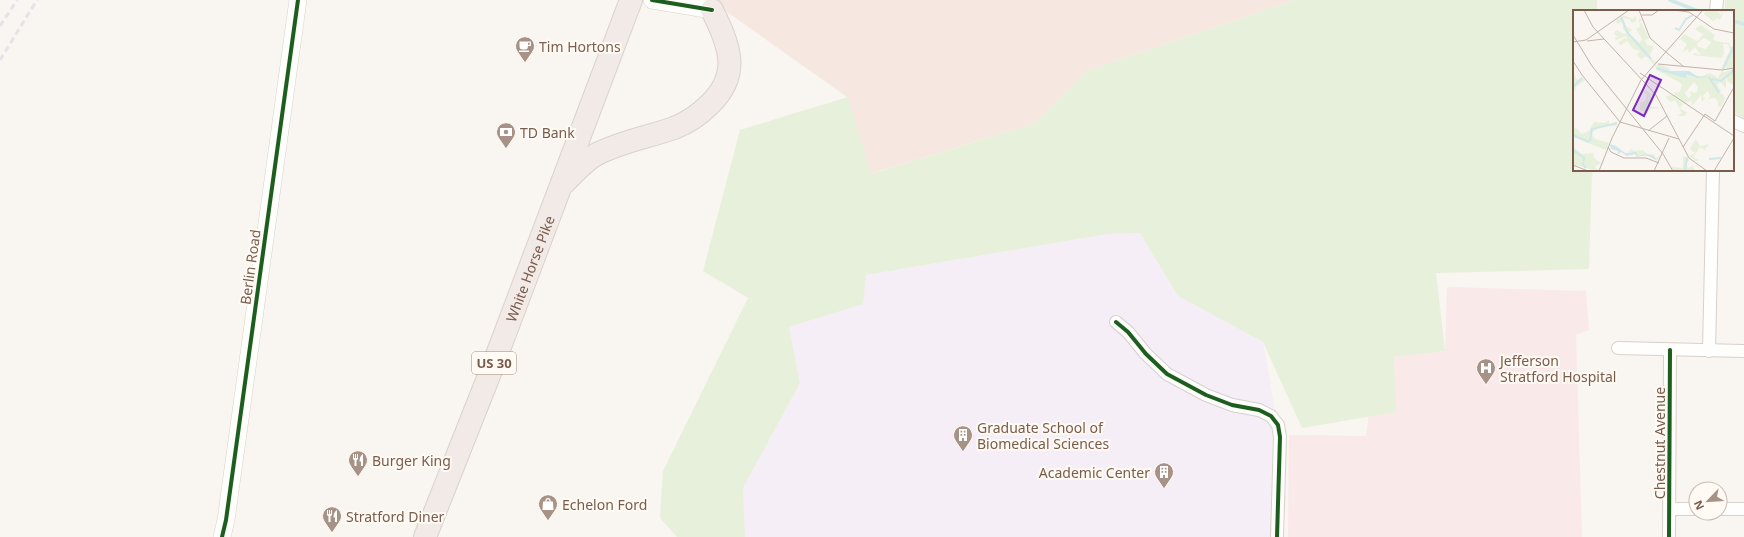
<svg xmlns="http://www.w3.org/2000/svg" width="1744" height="537" font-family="'Noto Sans',sans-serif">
<rect width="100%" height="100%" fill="#f9f5f0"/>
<polygon fill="#f6e8e1" points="710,0 1295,0 1086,71 1036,123 870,174 847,97"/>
<polygon fill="#f6eef6" points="1140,233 1178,296 1263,342 1280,437 1277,537 745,537 743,488 800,383 789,327 862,304 866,275 1107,234"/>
<polygon fill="#fae9e9" points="1447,287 1586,291 1589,330 1576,335 1582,537 1288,537 1289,435 1366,436 1369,414 1395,412 1394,357 1445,351"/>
<g fill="#e7f0db">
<polygon points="1295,0 1597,0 1597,11 1574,11 1574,170 1592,170 1589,269 1436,273 1445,351 1394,357 1396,412 1302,428 1263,342 1178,296 1140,233 1107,234 866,275 863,304 789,327 800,383 743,488 745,537 677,537 660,518 663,471 748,298 703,271 740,130 848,97 871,174 1036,123 1086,71"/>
<polygon points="1725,0 1744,0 1744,118 1733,112 1733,11 1725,11"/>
</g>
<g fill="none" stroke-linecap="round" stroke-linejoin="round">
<g stroke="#d0e8ea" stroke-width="3.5">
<polyline points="1670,0 1698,11"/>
<polyline points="1733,21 1744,24"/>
</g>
<defs>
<g id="street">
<polyline points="1716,11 1717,0"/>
<polyline points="1733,121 1744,126"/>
<polyline points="1116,322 1128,332 1146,354 1167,374 1206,395 1232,405 1259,410 1271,416 1278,425 1280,437 1277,537"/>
<polyline points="1618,348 1744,351"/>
<polyline points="1709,351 1713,170"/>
<polyline points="1670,509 1696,509"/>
<polyline points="1720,509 1744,509"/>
<polyline points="1669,537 1670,350"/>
</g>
<g id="secondary">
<polyline points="652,0 712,10"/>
<polyline points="222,537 226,520 298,0"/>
</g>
<g id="highway">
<path d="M565,182C575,172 586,159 599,153C624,141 648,137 674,128C687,123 699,115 709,105C742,74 729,45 712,10"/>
<path id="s1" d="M425,537L492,368L631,0"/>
</g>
</defs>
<use href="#street" stroke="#d7d1cb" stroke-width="14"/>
<use href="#secondary" stroke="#d9d2cb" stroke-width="18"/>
<use href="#highway" stroke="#dad1cc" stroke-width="24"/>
<use href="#street" stroke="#fefefd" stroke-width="12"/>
<use href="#secondary" stroke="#fefefd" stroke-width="17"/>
<use href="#highway" stroke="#f2eae7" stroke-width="22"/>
<g stroke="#e6e3e7" stroke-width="3" stroke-dasharray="6 4" stroke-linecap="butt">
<polyline points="0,26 17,0"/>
<polyline points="0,60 37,0"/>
</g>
<defs>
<g id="cycleway">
<polyline points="652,0 712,10"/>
<polyline points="1116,322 1128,332 1146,354 1167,374 1206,395 1232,405 1259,410 1271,416 1278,425 1280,437 1277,537"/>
<polyline points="222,537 226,520 298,0"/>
<polyline points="1669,537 1670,350"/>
</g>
</defs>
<use href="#cycleway" stroke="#fffaf3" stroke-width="6"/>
<use href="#cycleway" stroke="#1b5e20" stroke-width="4"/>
</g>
<defs>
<symbol id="cafe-pin" viewBox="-11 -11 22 30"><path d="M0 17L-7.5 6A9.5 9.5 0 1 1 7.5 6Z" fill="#a69286" stroke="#fffaf3"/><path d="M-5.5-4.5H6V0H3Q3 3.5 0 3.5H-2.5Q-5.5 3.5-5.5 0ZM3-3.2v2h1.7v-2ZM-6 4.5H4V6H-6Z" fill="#fff"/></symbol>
<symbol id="bank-pin" viewBox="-11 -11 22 30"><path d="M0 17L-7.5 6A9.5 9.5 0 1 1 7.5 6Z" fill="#a69286" stroke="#fffaf3"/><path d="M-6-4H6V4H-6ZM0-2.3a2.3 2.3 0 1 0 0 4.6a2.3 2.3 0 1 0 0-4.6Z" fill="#fff"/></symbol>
<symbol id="hospital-pin" viewBox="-11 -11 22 30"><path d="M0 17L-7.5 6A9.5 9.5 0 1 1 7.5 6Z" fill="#a69286" stroke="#fffaf3"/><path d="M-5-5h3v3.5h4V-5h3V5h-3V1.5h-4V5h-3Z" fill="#fff"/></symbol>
<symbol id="building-pin" viewBox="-11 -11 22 30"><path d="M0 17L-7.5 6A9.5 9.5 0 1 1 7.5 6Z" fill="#a69286" stroke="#fffaf3"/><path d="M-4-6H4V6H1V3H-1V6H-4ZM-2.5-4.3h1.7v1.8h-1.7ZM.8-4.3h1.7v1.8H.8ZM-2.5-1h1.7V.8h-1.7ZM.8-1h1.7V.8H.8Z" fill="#fff"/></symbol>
<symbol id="restaurant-pin" viewBox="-11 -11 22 30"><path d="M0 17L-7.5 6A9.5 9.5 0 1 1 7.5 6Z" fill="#a69286" stroke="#fffaf3"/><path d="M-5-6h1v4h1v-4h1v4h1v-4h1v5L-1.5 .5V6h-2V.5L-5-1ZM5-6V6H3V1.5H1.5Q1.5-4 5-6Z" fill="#fff"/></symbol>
<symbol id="shop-pin" viewBox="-11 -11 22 30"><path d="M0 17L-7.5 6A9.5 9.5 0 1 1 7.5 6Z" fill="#a69286" stroke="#fffaf3"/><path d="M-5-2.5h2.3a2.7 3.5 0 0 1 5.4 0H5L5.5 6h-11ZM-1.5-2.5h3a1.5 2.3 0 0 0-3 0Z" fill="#fff"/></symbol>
</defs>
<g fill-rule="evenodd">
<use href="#cafe-pin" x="514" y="35" width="22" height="30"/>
<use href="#bank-pin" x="495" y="121" width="22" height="30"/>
<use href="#hospital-pin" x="1475" y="357" width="22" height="30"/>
<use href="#building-pin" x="952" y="424" width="22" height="30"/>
<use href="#restaurant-pin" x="347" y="449" width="22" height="30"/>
<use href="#building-pin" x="1153" y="461" width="22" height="30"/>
<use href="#shop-pin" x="537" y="493" width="22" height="30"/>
<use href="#restaurant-pin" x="321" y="505" width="22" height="30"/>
</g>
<g text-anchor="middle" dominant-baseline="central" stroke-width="4" stroke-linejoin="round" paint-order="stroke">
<rect fill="#fffaf3" stroke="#a28b7f" stroke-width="1" x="472" y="352" width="44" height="22" rx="3"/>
<g font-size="13" font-weight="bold" fill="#7a5c4d">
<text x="494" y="363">US 30</text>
</g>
<g font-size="14" fill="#7a5c4d" stroke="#fffaf3" text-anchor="start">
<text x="539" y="46">Tim Hortons</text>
<text x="520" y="132">TD Bank</text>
<text x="1500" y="360">Jefferson<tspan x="1500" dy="16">Stratford Hospital</tspan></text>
<text x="977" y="427">Graduate School of<tspan x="977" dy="16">Biomedical Sciences</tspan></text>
<text x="372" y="460">Burger King</text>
<text x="1150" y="472" text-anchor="end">Academic Center</text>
<text x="562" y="504">Echelon Ford</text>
<text x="346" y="516">Stratford Diner</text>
</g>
<g font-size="14" fill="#7a5c4d" stroke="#fffaf3">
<text transform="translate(250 267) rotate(-82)">Berlin Road</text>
<text stroke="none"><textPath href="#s1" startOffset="288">White Horse Pike</textPath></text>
<text transform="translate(1659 443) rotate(-90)">Chestnut Avenue</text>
</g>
</g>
<g transform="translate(1573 10)">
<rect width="161" height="161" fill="#f9f5f0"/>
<path d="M133,0H143L148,5L149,3L146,0L150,3L147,10L144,8L140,11L131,4ZM50,5L60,9L63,6V11L59,13L56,9L50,8L53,16L59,20L55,23L67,33L69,29L63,19L67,17L66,9H70L67,11L76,28L72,30L74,35L81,36L77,45L78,49L84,52L82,56L74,46L68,49L64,45L67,41L60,39L54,31L48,35L45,33L52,28L54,30L53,26L43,30L41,28L45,27L41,24L43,20L51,24L54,23L50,19V11L44,14L43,10ZM128,15L142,25L140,29L142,31L156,33L158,37L161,35V57L154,59L152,54L151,59H148L157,40L155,34H150L151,44L148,48L120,45L121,43L128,45L122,37L116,43L115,39L109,43L114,34L107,29L111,24L124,31L126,30L130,24L122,19ZM131,28L138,32L133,39L125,37L124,33ZM85,54L97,58L96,60L84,57L88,61L124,68L137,63L145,68L149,61L152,62L160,59L161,75L155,72L153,66V78L147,72L144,75L148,81L146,83L150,84L152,89L148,97L145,96V91L142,88L134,89L137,87L135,81L129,86L132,88L129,92L128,85L119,96V91L111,93L102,87L101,83L107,82L109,74L84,60L82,57ZM121,72L125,77L124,82L119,84L121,82L117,81L118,86L115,88L112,83ZM1,64L4,70L9,67L12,70L2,78L3,81L0,80ZM71,79L78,84L75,96L89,98L78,99L74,103L67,100V93L72,91L74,85L69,80ZM98,85L110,94L107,98L114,103L112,106H104L109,103L102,90L98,92L95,90L93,86ZM36,110V114L40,115L43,112L44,116H28L18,123L22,129L36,133L33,140L0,127V116L9,124L16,121L21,112L31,113ZM123,129L127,136L136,134L132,139L135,142L127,137L120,147L126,150L123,151L116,146L122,143L117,139ZM0,137L9,144L20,143L21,148L28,153L22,156L24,161L0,154ZM59,138L60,141L70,140L75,145L81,144L83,148L88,145L85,151L80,146H65L61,142H55ZM110,146L116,149L113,155L115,158L120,156L122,161H101L99,157L110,158Z" fill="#e7f0db" fill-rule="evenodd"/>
<path d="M85,57L98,61H116L124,66L137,67L124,68L114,65L113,68L87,61L83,59ZM37,134L43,136L52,143L63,142L65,146L73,144L79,145L85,151L73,145L64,147L62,144L54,146L48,142L45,144V141L38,139Z" fill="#d0e8ea"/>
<path fill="none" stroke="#d0e8ea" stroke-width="2" d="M48,7L54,22L78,49M102,18L106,20L113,9L120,5M150,59L161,36M136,67L146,83M139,69L148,71L160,61M0,77L9,68M0,125L16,132M17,131L19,119L44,113M0,140L11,148L10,155L13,158M136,149L148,148M112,161L114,147"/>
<path fill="none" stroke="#c2b3aa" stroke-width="1" d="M11,0L20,17L83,85L116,148L134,161M66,0L77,28L94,43M100,0L116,2L141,19L161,23M69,5H79L86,0M0,25L19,56L90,144L100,161M14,31L31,29M0,32L13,30L56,0M94,43L110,56M0,51L9,65L47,112L106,129M85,54L149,60L161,58M160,58L161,77M67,63L161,126M75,121L94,106M35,137L38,142L51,148H73L86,153M110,137L132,104L142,111L161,77M0,155L15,161M26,161L39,128L68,70L130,0M81,161L96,128M141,161L161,128"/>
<path fill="#7b2cbf" fill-opacity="0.15" stroke="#7b2cbf" stroke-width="2" d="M77,65L88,70L71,106L60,100Z"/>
<rect width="161" height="161" fill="none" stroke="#7a5c4d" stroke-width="2"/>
</g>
<g transform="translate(1708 501) rotate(245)"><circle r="19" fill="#fffaf3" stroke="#cabbb1"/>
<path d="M0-3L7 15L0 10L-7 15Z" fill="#a69286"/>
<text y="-6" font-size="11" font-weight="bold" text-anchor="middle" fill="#7a5c4d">N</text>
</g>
</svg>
